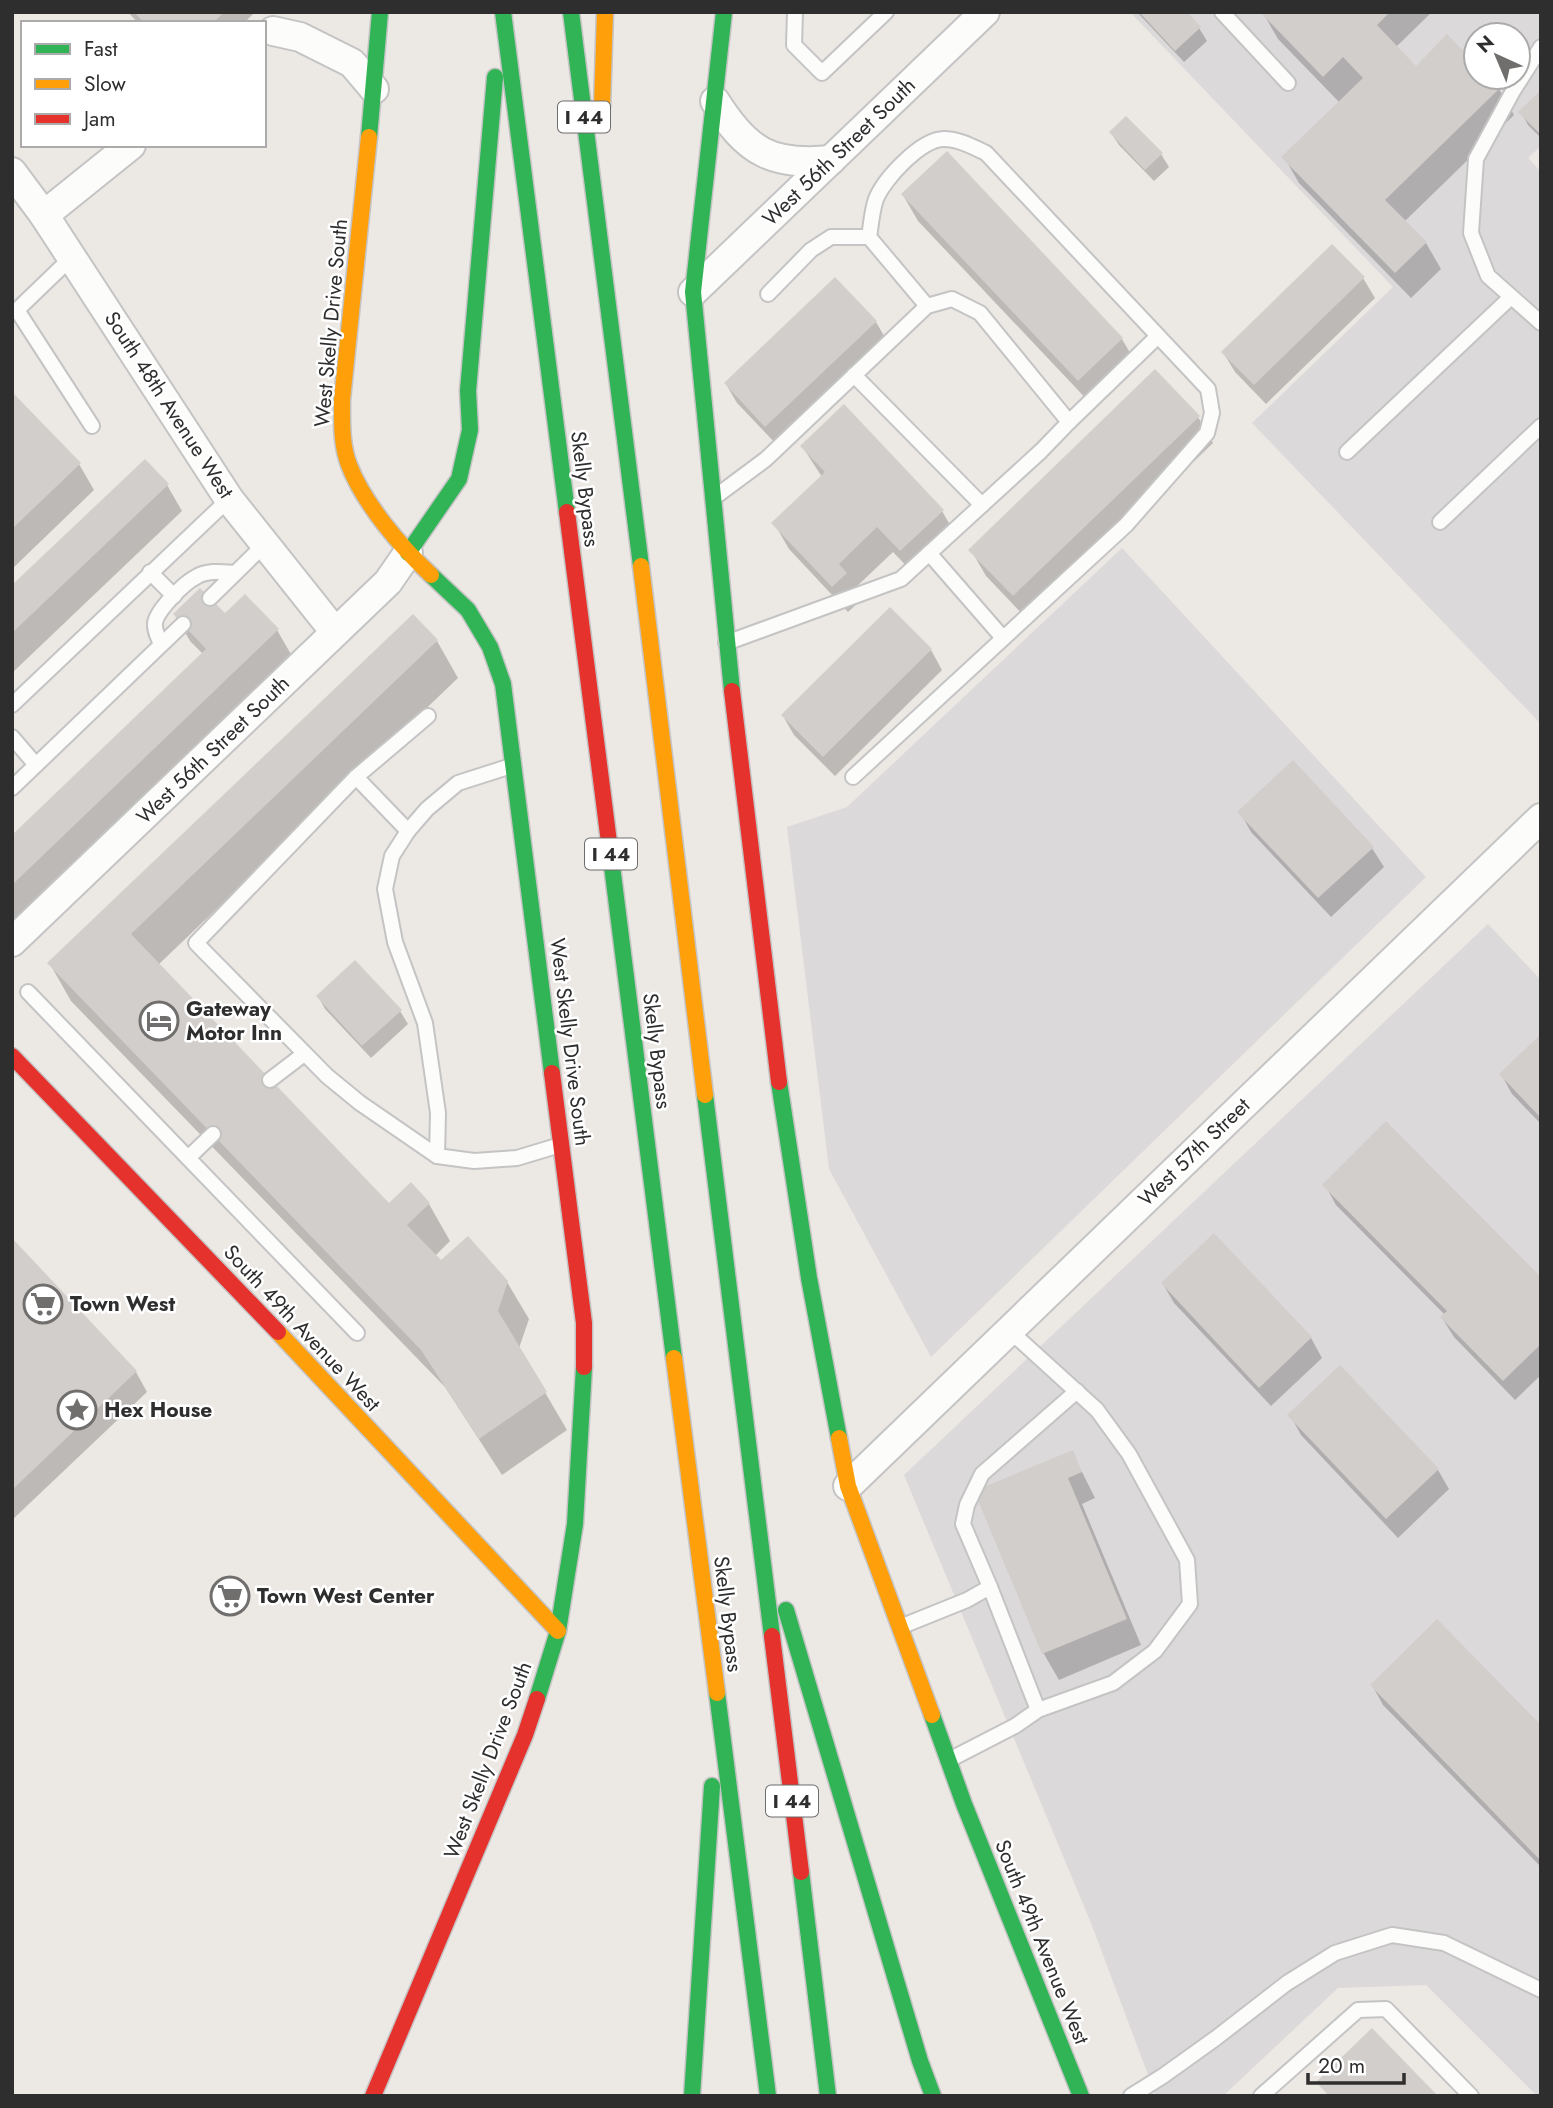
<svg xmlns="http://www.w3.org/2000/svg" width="1553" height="2108" font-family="Jost,sans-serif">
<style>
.industrial{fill:#dcd9db;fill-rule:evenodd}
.shadow{fill:#0003}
.building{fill:#d1cecb}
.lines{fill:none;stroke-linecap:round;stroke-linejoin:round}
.lane-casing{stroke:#c5c4c5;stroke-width:18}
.street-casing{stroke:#c5c4c5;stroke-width:32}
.fast-casing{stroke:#c5c4c5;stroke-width:19}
.slow-casing{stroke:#c5c4c5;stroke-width:19}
.jam-casing{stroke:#c5c4c5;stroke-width:19}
.lane{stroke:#fcfcfb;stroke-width:14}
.street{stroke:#fcfcfb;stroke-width:28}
.fast{stroke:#30b455;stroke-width:16}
.slow{stroke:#ff9f0a;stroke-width:16}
.jam{stroke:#e5322d;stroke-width:16}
.labels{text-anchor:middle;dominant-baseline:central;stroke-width:5;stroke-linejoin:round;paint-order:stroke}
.shield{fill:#fff;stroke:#6d6d6d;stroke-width:2}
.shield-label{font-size:19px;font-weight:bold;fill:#2e2e2e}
.street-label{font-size:21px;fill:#2e2e2e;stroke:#fff}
.poi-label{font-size:21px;font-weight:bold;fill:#2e2e2e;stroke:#fff;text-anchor:start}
</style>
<rect width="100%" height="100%" fill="#ece8e4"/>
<g class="industrial">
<path d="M1130 12H1541V146L1528 158 1541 172V724L1252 423 1393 287ZM1476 35H1518V77H1476Z"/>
<path d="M1122 548 1426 877 931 1357 829 1169 787 827 847 807Z"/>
<path d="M1488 924 1541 980V2096H1537L1426 1985 1338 1988 1223 2096H1156L1091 1923 904 1475Z"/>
</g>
<g class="shadow">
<path d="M128 12H255L244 23H138Z"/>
<path d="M1137 12H1185L1199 28 1207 41 1184 62Z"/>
<path d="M1432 12 1396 47 1416 68 1476 66V77H1487L1499 89 1514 115 1404 222 1426 243 1441 269 1411 298 1299 183 1284 157 1340 103 1278 39 1263 13Z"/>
<path d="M1541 93V138L1528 125 1521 112Z"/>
<path d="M1111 133 1161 154 1169 167 1154 181 1119 145Z"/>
<path d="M903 195 1122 339 1137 365 1093 406 918 221Z"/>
<path d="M1363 278 1375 298 1266 404 1235 372 1223 352Z"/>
<path d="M876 322 887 341 777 445 737 403 726 384Z"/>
<path d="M12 395 79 464 94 490 12 569Z"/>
<path d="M1198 417 1213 443 1029 621 986 576 971 550Z"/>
<path d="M802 446 942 511 957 537 916 576 893 552 854 589 861 600 848 612 789 549 774 523 822 477Z"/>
<path d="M167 485 182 511 12 673V588Z"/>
<path d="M175 615H224L277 630 292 656 12 925V838L203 654 190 641Z"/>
<path d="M437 641 458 678 158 965 389 1206 429 1204 450 1241 435 1256 441 1263 507 1282 529 1319 519 1348 567 1430 502 1475 445 1387 71 1001 50 964Z"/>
<path d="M931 650 942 670 835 776 794 735 783 716Z"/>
<path d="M1240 812 1372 848 1384 867 1331 917 1251 832Z"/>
<path d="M318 996 400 1011 408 1024 371 1058 325 1009Z"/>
<path d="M1541 1037V1124L1512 1094 1501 1074Z"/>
<path d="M1325 1185 1541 1279V1375L1515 1400 1454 1337 1442 1318 1445 1315 1336 1205Z"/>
<path d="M1214 1236 1311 1338 1322 1358 1271 1406 1174 1303 1163 1284Z"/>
<path d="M12 1240 136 1372 147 1392 12 1520Z"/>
<path d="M1290 1415 1438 1470 1449 1489 1398 1538 1301 1435Z"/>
<path d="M1072 1452 1095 1498 1082 1504 1141 1645 1059 1680 1044 1654 976 1492Z"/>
<path d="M1372 1685 1541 1728V1867L1383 1705Z"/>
</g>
<g class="building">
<path d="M134 12H224L213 23H144Z"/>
<path d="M1139 12H1187L1201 27 1175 51Z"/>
<path d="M1260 12H1390L1377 25 1416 66 1447 34 1476 64V77H1489L1500 88 1385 200 1427 242 1395 273 1281 157 1363 78 1343 57 1323 77Z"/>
<path d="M1541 90V135L1518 112Z"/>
<path d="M1126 116 1163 153 1145 170 1109 132Z"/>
<path d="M947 151 1123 338 1078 381 901 194Z"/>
<path d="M1332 244 1365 277 1254 385 1221 352Z"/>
<path d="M835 277 877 321 765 427 724 383Z"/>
<path d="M1155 369 1200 416 1013 596 968 550Z"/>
<path d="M12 392 81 463 12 529Z"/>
<path d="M844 404 944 510 900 551 877 527 839 564 847 573 832 587 771 523 825 472 800 446Z"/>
<path d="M145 459 169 484 12 633V585Z"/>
<path d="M200 588 225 613 245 594 279 629 12 885V835L206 649 173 614Z"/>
<path d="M890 607 932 649 823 757 781 715Z"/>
<path d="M413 614 438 640 131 934 389 1203 411 1182 430 1203 407 1225 441 1260 468 1236 508 1281 498 1311 547 1392 479 1439 421 1350 47 963Z"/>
<path d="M1293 760 1374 847 1318 898 1237 812Z"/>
<path d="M355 960 402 1010 362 1046 316 996Z"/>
<path d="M1541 1034V1118L1499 1074Z"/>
<path d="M1386 1121 1541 1277V1344L1503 1381 1440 1317 1447 1311 1322 1185Z"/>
<path d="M1214 1233 1312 1337 1259 1388 1161 1283Z"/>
<path d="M12 1238 137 1371 12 1490Z"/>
<path d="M1340 1365 1439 1469 1386 1519 1287 1415Z"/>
<path d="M1073 1450 1082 1472 1068 1478 1127 1619 1042 1654 974 1491Z"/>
<path d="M1437 1619 1541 1725V1861L1370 1685Z"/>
<path d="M1372 2028 1438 2096H1329L1316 2082Z"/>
</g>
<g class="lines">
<defs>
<g id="lane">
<path d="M795 12 794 45 822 73 886 12"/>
<path d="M1222 12 1288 83"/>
<path d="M1541 47 1513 91 1476 159 1471 233 1488 276 1541 323"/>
<path d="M72 257 17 310 92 426"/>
<path d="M768 294 811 250 831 237H869L927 306"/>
<path d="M854 375 982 505"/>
<path d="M1069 422 1158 336"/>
<path d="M1347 452 1511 297"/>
<path d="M715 497 766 459 927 306 952 299 980 313 1069 422 1041 451 901 579 726 643"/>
<path d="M1440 522 1541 426"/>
<path d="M929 553 1003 638"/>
<path d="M150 572 174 596"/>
<path d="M210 598 265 544"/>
<path d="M161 644C158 637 154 630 155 623 157 610 184 583 196 577 207 570 222 572 235 573"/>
<path d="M12 705 229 499"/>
<path d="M428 716 356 777 196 943 327 1076 360 1103 437 1156"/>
<path d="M12 737 36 765"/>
<path d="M511 766 458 783 427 809 408 831 392 856 385 889 395 942 425 1023 438 1113 437 1156 474 1161 517 1158 560 1145"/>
<path d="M356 777 408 831"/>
<path d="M853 777 1126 525 1207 433 1212 413 1208 389 986 153C973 147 959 139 944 139 921 139 884 179 876 199 872 210 871 225 869 237"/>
<path d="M12 788 183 624"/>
<path d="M28 992 188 1158 213 1134"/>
<path d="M270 1080 304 1054"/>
<path d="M188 1158 357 1333"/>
<path d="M990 1587 963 1524 967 1505 982 1474 1077 1391"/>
<path d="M900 1627 967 1600 990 1587 1038 1710"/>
<path d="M949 1760 1015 1726 1038 1710 1113 1683 1155 1651 1190 1604 1187 1560 1129 1454 1097 1410 1009 1330"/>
<path d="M1131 2096 1163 2076 1216 2038 1287 1983 1335 1953 1392 1935 1444 1943 1541 1990"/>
<path d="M1261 2096 1358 2010 1386 2009 1471 2096"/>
</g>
<g id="street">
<path d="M273 31 300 37 352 63 374 89"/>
<path d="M715 101C747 152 771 166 831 160"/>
<path d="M12 172 44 215 229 499 335 632"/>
<path d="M44 215 131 145"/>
<path d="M693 292 985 12"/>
<path d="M12 942 388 582 408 553"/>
<path d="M848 1486 1541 818"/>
</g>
<g id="fast">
<path d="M503 12 567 512"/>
<path d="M571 12 641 566"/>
<path d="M724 12 693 292 732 691"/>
<path d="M369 137 380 12"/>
<path d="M408 553 459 479 470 430 468 391 495 77"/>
<path d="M431 575 468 610 490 647 503 684 552 1073"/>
<path d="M611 858 674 1358"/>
<path d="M779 1082 809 1278 839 1438"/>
<path d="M705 1095 772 1636"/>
<path d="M786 1610 920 2061 933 2096"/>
<path d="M717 1693 768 2096"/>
<path d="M537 1699 558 1631 575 1524 584 1367"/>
<path d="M932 1715 964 1804 1081 2096"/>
<path d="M801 1872 828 2096"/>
<path d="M692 2096 712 1786"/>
</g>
<g id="slow">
<path d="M602 107 605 12"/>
<path d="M369 137 342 400C342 422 341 444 349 465 364 504 401 547 431 575"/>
<path d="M641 566 705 1095"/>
<path d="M278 1332 558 1631"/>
<path d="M674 1358 717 1693"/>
<path d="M839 1438 848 1486 932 1715"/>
</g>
<g id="jam">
<path d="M567 512 611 858"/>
<path d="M732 691 779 1082"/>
<path d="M12 1056 278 1332"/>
<path d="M552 1073 584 1323V1367"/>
<path d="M772 1636 801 1872"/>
<path d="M373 2096 525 1735 537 1699"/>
</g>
</defs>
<use href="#lane" class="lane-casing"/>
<use href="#street" class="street-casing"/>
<use href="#fast" class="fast-casing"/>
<use href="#slow" class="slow-casing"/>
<use href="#jam" class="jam-casing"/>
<use href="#lane" class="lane"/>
<use href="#street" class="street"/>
<use href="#fast" class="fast"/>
<use href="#slow" class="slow"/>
<use href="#jam" class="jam"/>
</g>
<defs>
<symbol id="hotel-ring" viewBox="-11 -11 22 22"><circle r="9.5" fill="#fff" stroke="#706f6e" stroke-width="1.5"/><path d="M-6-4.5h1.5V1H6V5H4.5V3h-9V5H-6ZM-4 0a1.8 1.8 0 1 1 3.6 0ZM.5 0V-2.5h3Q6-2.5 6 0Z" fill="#706f6e"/></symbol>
<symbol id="supermarket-ring" viewBox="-11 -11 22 22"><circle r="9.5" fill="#fff" stroke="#706f6e" stroke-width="1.5"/><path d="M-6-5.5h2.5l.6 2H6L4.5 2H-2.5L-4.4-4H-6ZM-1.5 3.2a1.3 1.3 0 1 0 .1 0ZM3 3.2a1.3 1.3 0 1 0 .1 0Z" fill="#706f6e"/></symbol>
<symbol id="sight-ring" viewBox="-11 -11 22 22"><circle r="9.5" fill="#fff" stroke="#706f6e" stroke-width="1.5"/><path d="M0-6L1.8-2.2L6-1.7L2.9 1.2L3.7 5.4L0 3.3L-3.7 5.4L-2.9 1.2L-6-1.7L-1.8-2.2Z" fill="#706f6e"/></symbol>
</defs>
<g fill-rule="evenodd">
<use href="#hotel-ring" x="137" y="999" width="44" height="44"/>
<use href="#supermarket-ring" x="21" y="1282" width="44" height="44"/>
<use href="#sight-ring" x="55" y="1388" width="44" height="44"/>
<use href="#supermarket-ring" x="208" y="1574" width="44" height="44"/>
</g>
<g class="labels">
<g class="shield">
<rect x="558" y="101.5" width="52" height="31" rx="5"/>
<rect x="585" y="838.5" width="52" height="31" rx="5"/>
<rect x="766" y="1785.5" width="52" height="31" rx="5"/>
</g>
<g class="shield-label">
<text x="584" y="117">I 44</text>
<text x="611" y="854">I 44</text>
<text x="792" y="1801">I 44</text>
</g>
<g class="street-label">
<text transform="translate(839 152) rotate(-44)">West 56th Street South</text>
<text transform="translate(331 323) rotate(-85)">West Skelly Drive South</text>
<text transform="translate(169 405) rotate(57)">South 48th Avenue West</text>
<text transform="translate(585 489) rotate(83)">Skelly Bypass</text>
<text transform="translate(213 750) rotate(-44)">West 56th Street South</text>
<text transform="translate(570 1042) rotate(83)">West Skelly Drive South</text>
<text transform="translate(657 1051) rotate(83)">Skelly Bypass</text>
<text transform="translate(1194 1152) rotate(-44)">West 57th Street</text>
<text transform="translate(302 1328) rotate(47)">South 49th Avenue West</text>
<text transform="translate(728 1614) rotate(83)">Skelly Bypass</text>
<text transform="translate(488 1760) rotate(-69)">West Skelly Drive South</text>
<text transform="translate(1042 1942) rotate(68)">South 49th Avenue West</text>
</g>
<g class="poi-label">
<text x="186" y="1009">Gateway<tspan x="186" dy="24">Motor Inn</tspan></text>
<text x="70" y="1304">Town West</text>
<text x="104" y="1410">Hex House</text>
<text x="257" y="1596">Town West Center</text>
</g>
</g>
<rect width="1553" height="2108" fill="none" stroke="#2e2e2e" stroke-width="28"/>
<rect x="21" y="21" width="245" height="126" fill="#ffffff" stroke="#ababab" stroke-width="2"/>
<rect x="35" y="44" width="35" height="10" fill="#30b455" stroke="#ababab" stroke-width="2"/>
<text x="84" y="56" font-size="21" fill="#2e2e2e">Fast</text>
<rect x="35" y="79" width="35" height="10" fill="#ff9f0a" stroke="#ababab" stroke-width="2"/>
<text x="84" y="91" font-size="21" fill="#2e2e2e">Slow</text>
<rect x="35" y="114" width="35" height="10" fill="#e5322d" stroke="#ababab" stroke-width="2"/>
<text x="84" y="126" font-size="21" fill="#2e2e2e">Jam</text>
<g transform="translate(1497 56) rotate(316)"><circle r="33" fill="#ffffff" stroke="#ababab" stroke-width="2"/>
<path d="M0-5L12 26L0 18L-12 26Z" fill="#706f6e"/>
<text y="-10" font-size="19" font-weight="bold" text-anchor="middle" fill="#2e2e2e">N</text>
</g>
<path d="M1308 2073v10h96v-10" fill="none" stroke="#2e2e2e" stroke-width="3.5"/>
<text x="1318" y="2073" font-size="21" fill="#2e2e2e" stroke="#ffffff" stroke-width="5" paint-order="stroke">20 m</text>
</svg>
